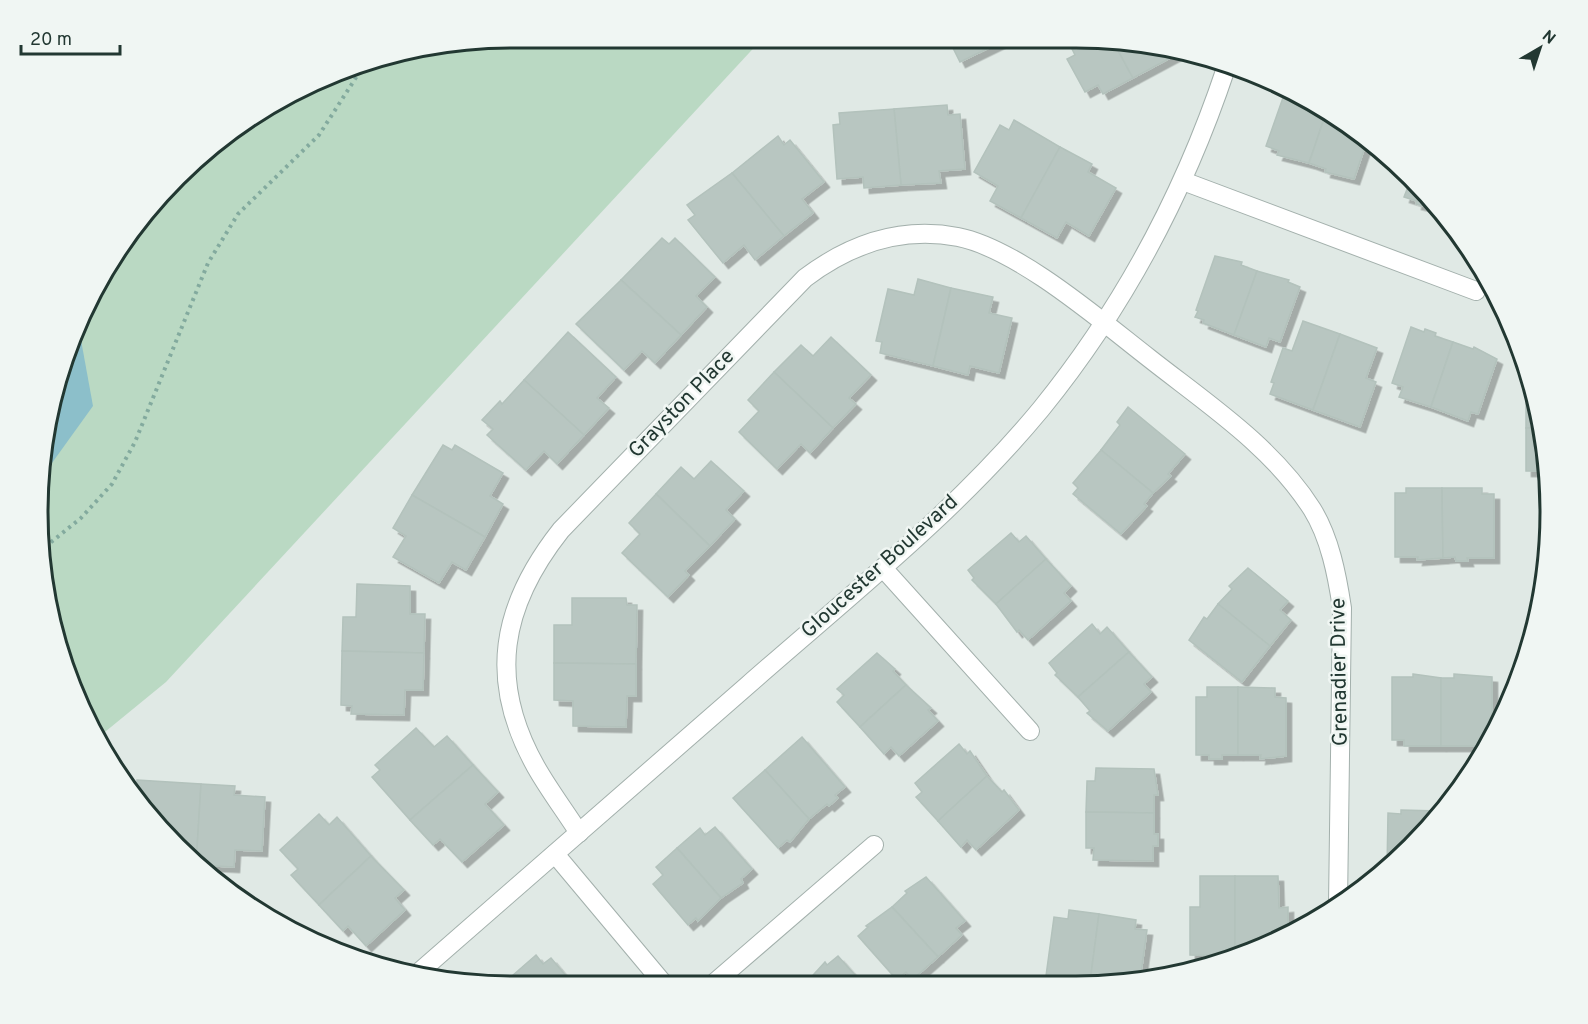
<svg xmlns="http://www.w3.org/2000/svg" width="1588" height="1024" font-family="Overpass,sans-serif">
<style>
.green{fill:#bad9c3}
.water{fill:#8cbfca}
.building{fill:#b8c6c1;stroke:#b3c2bc;stroke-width:1.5;filter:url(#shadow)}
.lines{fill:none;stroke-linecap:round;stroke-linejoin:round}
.lane-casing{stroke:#a3b0ac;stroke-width:20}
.street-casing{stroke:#a3b0ac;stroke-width:20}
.path{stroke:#83aa9e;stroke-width:4;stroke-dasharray:3 4.5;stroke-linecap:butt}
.lane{stroke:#fff;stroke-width:18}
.street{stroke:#fff;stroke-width:18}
.labels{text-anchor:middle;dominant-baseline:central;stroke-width:5;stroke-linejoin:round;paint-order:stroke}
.street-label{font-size:21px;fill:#223832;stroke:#f0f6f3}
.rim{fill:none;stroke:#223832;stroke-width:3}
</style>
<defs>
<filter id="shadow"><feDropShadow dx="5.5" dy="5.5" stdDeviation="0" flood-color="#0004"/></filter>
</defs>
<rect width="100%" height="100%" fill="#e0e9e5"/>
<path class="green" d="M512 38 762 39 166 682 100 736 54 634 39 481 63 359 136 223 248 118 360 63Z"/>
<path class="water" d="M79 329 93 406 39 481 63 359Z"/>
<g class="building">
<path d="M949 40 1003 41 960 62Z"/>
<path d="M1068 41H1113L1133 78 1103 94 1098 85 1085 92 1067 59 1075 55Z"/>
<path d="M1113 41 1138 42 1176 55 1133 78Z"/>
<path d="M1285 92 1296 96 1297 94 1326 113 1309 163 1277 155 1279 151 1266 146Z"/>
<path d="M947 105 948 115 960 114 965 169 939 171 941 183 901 185 894 109Z"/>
<path d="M894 109 901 185 864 188 863 177 837 179 833 125 840 124 839 113Z"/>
<path d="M1326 113 1367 141 1354 179 1325 172 1326 169 1309 163Z"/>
<path d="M1014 120 1060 147 1021 218 990 201 998 186 974 172 1000 125 1009 130Z"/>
<path d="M778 136 784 145 790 140 824 182 802 199 813 213 784 236 732 173Z"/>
<path d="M1060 147 1092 164 1088 172 1116 188 1089 236 1066 222 1057 238 1021 218Z"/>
<path d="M732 173 784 236 755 260 744 245 723 263 688 220 695 215 687 205Z"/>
<path d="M1411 179 1441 210 1416 204 1417 201 1404 197Z"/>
<path d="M662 238 669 244 675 238 715 277 696 296 707 307 681 335 621 280Z"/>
<path d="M1215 256 1242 262 1241 265 1257 271 1234 335 1203 323 1204 320 1195 317 1198 311 1196 310Z"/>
<path d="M1257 271 1289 280 1288 282 1300 287 1280 342 1269 338 1266 347 1234 335Z"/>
<path d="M918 279 951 288 933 366 880 353 882 342 876 341 888 289 914 295Z"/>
<path d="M621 280 681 335 655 363 642 351 624 370 576 324Z"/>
<path d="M951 288 993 297 989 313 1012 318 999 373 970 366 968 375 933 366Z"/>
<path d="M1303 321 1340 334 1313 410 1270 394 1274 383 1271 382 1283 348 1292 351Z"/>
<path d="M1411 327 1424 332 1425 329 1436 333 1435 336 1453 342 1431 407 1399 397 1403 387 1392 383Z"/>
<path d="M568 332 616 377 597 398 609 408 584 435 524 380Z"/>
<path d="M1340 334 1377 348 1366 378 1376 382 1360 427 1313 410Z"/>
<path d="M831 337 871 375 849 398 856 404 833 428 774 372 801 345 813 356Z"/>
<path d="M1453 342 1473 349 1474 347 1497 359 1478 414 1471 412 1468 421 1431 407Z"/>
<path d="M774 372 833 428 810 453 801 444 777 469 739 432 759 411 748 400Z"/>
<path d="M524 380 584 435 557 464 544 451 526 470 487 435 493 429 482 420 500 401 502 404Z"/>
<path d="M1526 392H1535L1541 428H1526Z"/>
<path d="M1128 407 1185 454 1168 474 1171 476 1153 493 1101 450 1120 425 1117 422Z"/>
<path d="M1526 428H1541L1548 471H1526Z"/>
<path d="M443 445 452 450 455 445 503 473 490 496 503 504 485 537 412 495Z"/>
<path d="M1101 450 1153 493 1144 504 1147 506 1121 534 1073 494 1078 488 1073 483Z"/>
<path d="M711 461 744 491 726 510 735 519 710 546 656 494 681 467 694 479Z"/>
<path d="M1406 488H1442L1443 558 1417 560 1418 557H1395V493H1406Z"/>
<path d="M1442 488H1482V494H1494V558H1467L1468 561H1456L1455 557 1443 558Z"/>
<path d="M656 494 710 546 685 571 689 575 668 597 622 553 640 534 629 523Z"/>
<path d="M412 495 485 537 466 570 452 562 439 583 393 557 406 536 393 528Z"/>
<path d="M1011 533 1019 542 1026 536 1046 559 996 604 972 580 974 578 968 570Z"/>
<path d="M1046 559 1071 586 1064 593 1071 601 1028 640 1019 630 1017 632 996 604Z"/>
<path d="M1248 568 1288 601 1280 610 1291 620 1270 646 1218 604 1232 589 1229 586Z"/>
<path d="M357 584 410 586V614H425L424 653 342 651 343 617H356Z"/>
<path d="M572 598H626L627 605H637L636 664 554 663V625H572Z"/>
<path d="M1218 604 1270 646 1242 682 1189 640 1204 617 1207 619Z"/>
<path d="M1092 624 1100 634 1107 627 1129 652 1078 697 1055 675 1057 673 1049 663Z"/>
<path d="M342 651 424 653 423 690H405L404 715 351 714 352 706 341 705Z"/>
<path d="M1129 652 1152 677 1144 684 1151 692 1108 731 1087 713 1090 711 1078 697Z"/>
<path d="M877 653 895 669 893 671 906 685 860 727 837 702 844 695 837 689Z"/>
<path d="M554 663 636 664V696H627L626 727 573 726V701L554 700Z"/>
<path d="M1413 674 1441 678V746H1404V740H1392V677H1413Z"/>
<path d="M1454 674 1492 677V738L1491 741H1479V746H1441V678H1454Z"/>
<path d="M906 685 931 708 928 710 938 721 899 756 891 747 884 754 860 727Z"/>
<path d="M1207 687H1238V755H1222V759H1209V755H1196V697H1207Z"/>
<path d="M1238 687 1275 688V697L1286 698V756L1260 759 1261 755H1238Z"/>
<path d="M416 728 434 747 447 736 473 765 410 820 372 777 380 770 375 765Z"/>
<path d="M802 737 845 787 835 795 838 798 829 806 827 804 809 819 765 770Z"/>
<path d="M959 744 967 754 970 751 987 776 938 821 916 797 922 792 915 783Z"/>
<path d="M473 765 498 792 485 804 504 825 462 862 440 839 433 845 410 820Z"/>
<path d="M1096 768 1154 769 1158 795H1154V813L1086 812 1087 781H1095Z"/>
<path d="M765 770 809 819 790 842 787 840 778 848 733 798Z"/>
<path d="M987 776 1002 792 1004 790 1019 810 976 850 967 840 961 847 938 821Z"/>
<path d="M137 780 201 784 196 865 136 797Z"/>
<path d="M201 784 235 786 234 795 265 797 262 851 235 850 234 867 196 865Z"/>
<path d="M1401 810 1439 811 1438 817 1387 868 1388 813 1401 814Z"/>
<path d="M1086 812 1154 813V834H1158V846H1153V861L1093 860 1094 848H1086Z"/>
<path d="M319 814 329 825 337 817 371 856 319 905 291 875 298 869 280 850Z"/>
<path d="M715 827 752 869 741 879 743 883 721 898 677 848 700 828 705 835Z"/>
<path d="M677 848 721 898 698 921 696 918 688 925 653 884 663 875 656 867Z"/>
<path d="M371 856 404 890 395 898 405 910 366 946 348 926 343 931 319 905Z"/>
<path d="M1200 876H1235V956L1190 955V907H1200Z"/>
<path d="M1235 876H1278L1279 908 1288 907V936L1235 956Z"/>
<path d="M926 877 965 921 956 928 962 935 938 957 892 907 907 893 905 891Z"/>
<path d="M892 907 938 957 912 980 906 972 897 980 858 936 868 927 866 926Z"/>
<path d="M1069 910 1099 914 1090 982 1061 981V979L1046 976 1054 917 1068 919Z"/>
<path d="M1099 914 1136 920 1135 929 1147 930 1140 980 1110 985 1090 982Z"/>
<path d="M536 955 543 964 551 958 572 983H504Z"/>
<path d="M838 956 863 984H805L825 962 827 965Z"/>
</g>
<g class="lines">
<defs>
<g id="lane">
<path d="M1183 181 1476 291"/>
<path d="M883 568 1030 731"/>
<path d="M713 984 874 845"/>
</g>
<g id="street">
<path d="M579 833C565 811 549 790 536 767 487 680 501 606 561 530L805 278C850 244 900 226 958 237 1018 249 1100 320 1149 358 1206 403 1272 446 1312 509 1330 538 1337 575 1342 608L1338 905"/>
<path d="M555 854 663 983"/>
<path d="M417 974C528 878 638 781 748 685 848 597 956 512 1041 409 1123 308 1185 191 1226 68"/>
</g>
</defs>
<use href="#lane" class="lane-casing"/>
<use href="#street" class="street-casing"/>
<path class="path" d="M45 547 81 518 112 484 135 442 208 263 238 214 319 135 366 62"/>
<use href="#lane" class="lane"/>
<use href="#street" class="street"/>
</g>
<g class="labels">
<g class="street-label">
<text transform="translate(682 404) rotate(-46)">Grayston Place</text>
<text transform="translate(880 567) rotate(-42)">Gloucester Boulevard</text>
<text transform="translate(1340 672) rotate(-91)">Grenadier Drive</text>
</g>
</g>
<path d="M0 0H1588V1024H0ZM512 48H1076A464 464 0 0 1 1540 512V512A464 464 0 0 1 1076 976H512A464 464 0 0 1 48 512V512A464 464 0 0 1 512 48Z" fill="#f0f6f3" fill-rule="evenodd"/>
<path class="rim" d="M512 48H1076A464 464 0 0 1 1540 512V512A464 464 0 0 1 1076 976H512A464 464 0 0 1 48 512V512A464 464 0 0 1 512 48Z"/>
<g transform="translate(1540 48) rotate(39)" stroke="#f0f6f3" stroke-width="4.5" paint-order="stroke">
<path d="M0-4.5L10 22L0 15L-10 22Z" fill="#223832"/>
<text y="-9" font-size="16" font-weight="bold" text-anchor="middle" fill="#223832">N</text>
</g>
<path d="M21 45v9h99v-9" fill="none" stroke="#223832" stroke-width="3"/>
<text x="30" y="45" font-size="18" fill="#223832" stroke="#f0f6f3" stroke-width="4.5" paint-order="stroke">20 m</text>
</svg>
